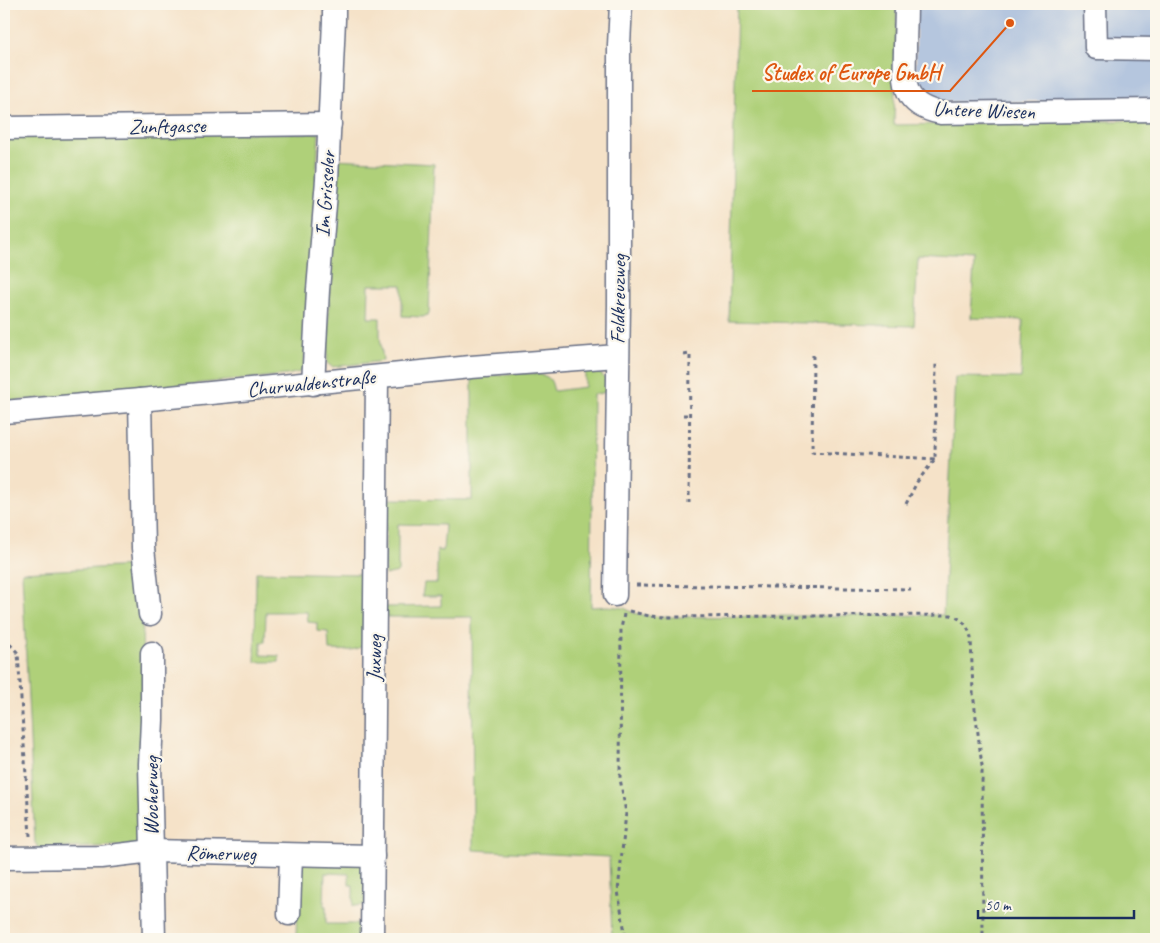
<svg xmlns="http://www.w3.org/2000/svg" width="1160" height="943" font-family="Caveat,sans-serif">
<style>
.industrial{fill:#b5c6de}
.green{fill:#afd079;stroke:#65806c}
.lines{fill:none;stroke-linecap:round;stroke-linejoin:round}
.minor-casing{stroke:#676e83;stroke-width:25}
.path{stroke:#676e83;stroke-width:3;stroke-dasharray:4 4;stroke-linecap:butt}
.minor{stroke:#fff;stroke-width:22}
.labels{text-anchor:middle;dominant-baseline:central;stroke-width:4.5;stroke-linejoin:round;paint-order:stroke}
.street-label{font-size:21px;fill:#1b2f5e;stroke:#fbf7ec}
.leader{fill:none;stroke:#de5710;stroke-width:2}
.callout-dot{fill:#de5710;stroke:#fbf7ec;stroke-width:2}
.callout-label{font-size:22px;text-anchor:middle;font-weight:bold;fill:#de5710;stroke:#fbf7ec;stroke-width:4.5;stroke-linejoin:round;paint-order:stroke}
</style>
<rect width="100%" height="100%" fill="#fbf7ec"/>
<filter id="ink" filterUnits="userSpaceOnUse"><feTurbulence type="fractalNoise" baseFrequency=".02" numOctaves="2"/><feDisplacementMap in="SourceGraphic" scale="10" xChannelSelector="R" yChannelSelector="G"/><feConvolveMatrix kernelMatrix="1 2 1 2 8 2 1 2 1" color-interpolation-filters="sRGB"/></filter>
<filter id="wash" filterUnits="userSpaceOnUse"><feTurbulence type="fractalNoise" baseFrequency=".0096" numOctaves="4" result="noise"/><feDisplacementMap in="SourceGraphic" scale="20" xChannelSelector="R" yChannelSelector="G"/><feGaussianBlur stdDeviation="1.12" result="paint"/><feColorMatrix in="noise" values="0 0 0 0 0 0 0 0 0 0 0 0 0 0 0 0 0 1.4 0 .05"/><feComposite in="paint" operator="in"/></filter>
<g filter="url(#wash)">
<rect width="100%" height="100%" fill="#f5e2c8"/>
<path class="industrial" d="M916 4H1156V100L940 102 925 94 916 80Z"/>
<g class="green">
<path d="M737 4H897L894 125 1156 120V939H612L609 857 473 850 472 617H386L385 607 441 606V596H422L424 583H437V550L443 551 445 525 398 524V572L385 575 386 499 472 500V378C488 376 533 369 547 377 552 380 552 385 554 391L585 387V369C600 370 607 377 610 391L593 395 591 607 608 606 624 608 634 613 649 616 665 617 943 615 955 377 1021 378 1023 320 971 318 974 262 918 259 914 326 729 321Z"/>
<path d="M4 133H319L304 369 300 372 287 375 4 402Z"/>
<path d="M334 159 434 164 429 314 423 317 402 316V285H369L368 318H380V336L383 361 332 367 327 363Z"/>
<path d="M136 566 141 570 144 723 142 839 139 845 40 849 35 843 22 572Z"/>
<path d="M256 572 359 574 365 576 367 642C358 653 342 650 329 650L328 632 317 631V623L308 622 307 612H266L265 642H261V655L279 656V662H255Z"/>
<path d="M298 862 366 863 367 905 353 906V885H349V874L325 873 324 906H326V924H368L367 939H296Z"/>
</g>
</g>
<g filter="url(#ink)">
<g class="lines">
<defs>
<g id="minor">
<path d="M906 4C906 19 905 35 905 51 904 84 902 105 941 113L1156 110"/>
<path d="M1095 4 1096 48 1156 49"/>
<path d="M4 128 330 124"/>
<path d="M313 384 318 290 327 180 334 20V4"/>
<path d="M140 400 143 548 150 614"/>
<path d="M4 412 140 400 471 367 617 356"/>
<path d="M615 595 619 304V45L621 4"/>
<path d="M152 653V720L150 764 154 939"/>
<path d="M4 858 101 857 152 851 373 856"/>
<path d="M289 914 291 855"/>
<path d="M372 939 377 377"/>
</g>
</defs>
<use href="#minor" class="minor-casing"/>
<g class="path">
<path d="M684 355 690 354 689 503"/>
<path d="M813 355 812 452 935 459"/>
<path d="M683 415H690"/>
<path d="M906 504 917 482 935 459 936 361"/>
<path d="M636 585 911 589"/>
<path d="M629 611 649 616 665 617 951 615C963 619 968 626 971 638L973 693 982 766 983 939"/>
<path d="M624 614 621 629 620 778 626 813 618 891 626 939"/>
<path d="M4 638 18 653 30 836"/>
</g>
<use href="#minor" class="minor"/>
</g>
</g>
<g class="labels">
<g class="street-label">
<text transform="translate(984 110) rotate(2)">Untere Wiesen</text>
<text transform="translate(167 126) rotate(-1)">Zunftgasse</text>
<text transform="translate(325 194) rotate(-86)">Im Grisseler</text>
<text transform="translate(618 299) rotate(-89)">Feldkreuzweg</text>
<text transform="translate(311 383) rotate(-6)">Churwaldenstraße</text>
<text transform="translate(374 658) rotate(-89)">Juxweg</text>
<text transform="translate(151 796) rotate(-90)">Wocherweg</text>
<text transform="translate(221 853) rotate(1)">Römerweg</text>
</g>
</g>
<path class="leader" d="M1010 23L950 91H752"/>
<circle class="callout-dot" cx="1010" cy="23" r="5"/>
<g class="callout-label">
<text x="851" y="80">Studex of Europe GmbH</text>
</g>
<rect width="1160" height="943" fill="none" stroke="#fbf7ec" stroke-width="20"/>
<path d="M978 910v8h156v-8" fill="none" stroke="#1b2f5e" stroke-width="2.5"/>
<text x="985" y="910" font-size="15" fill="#1b2f5e" stroke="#fbf7ec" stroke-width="4" paint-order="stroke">50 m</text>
</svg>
